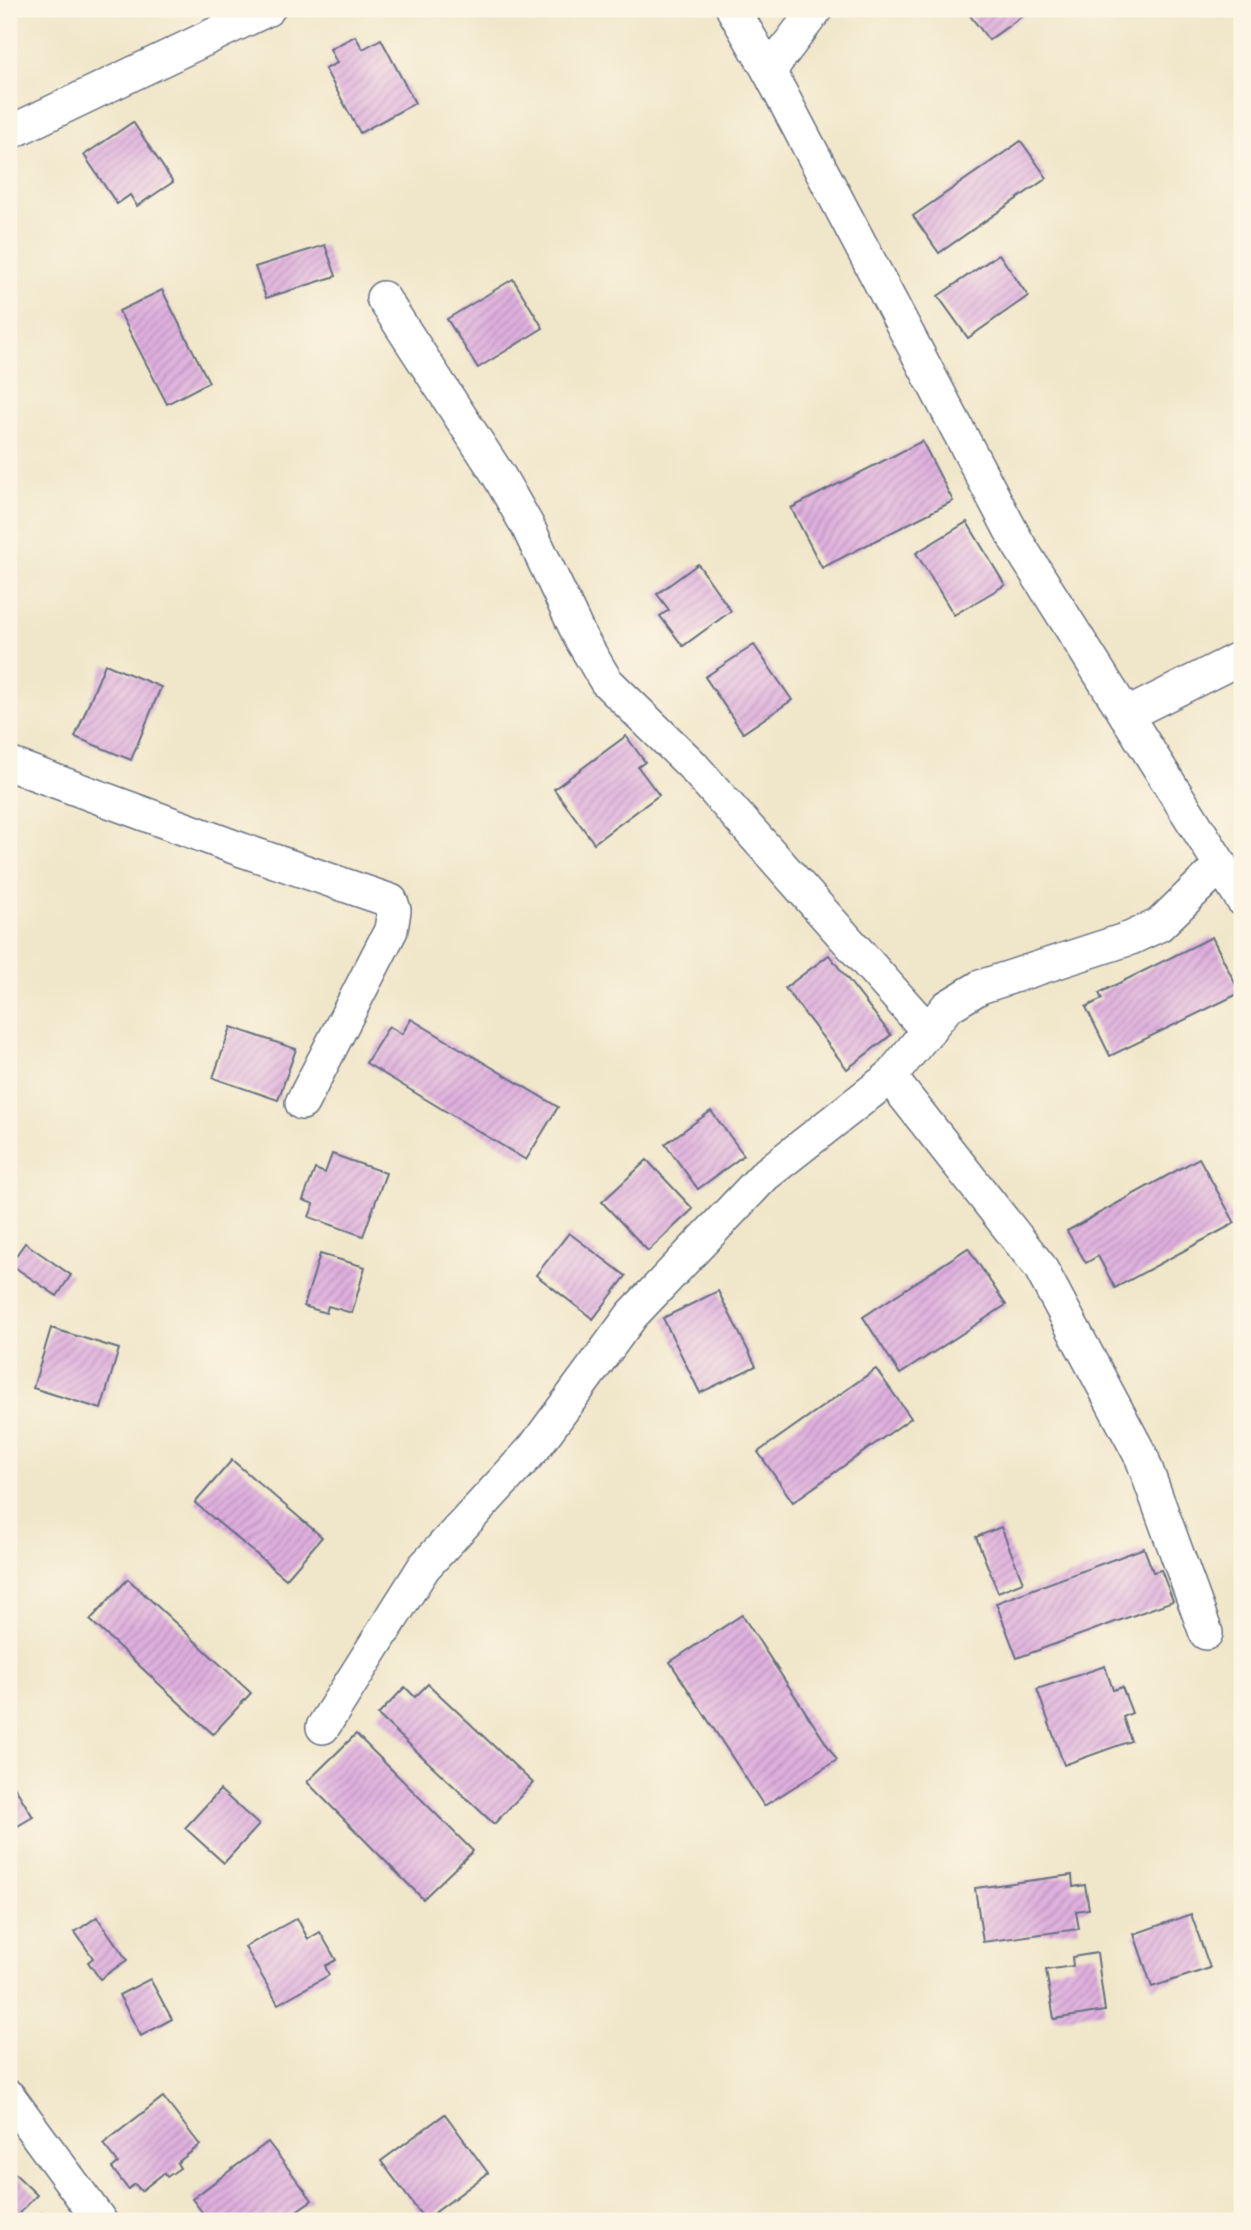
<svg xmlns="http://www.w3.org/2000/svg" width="1251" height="2230" font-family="'Shantell Sans',sans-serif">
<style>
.building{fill:url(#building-hatch)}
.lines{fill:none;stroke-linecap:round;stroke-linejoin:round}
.street-casing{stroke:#666f83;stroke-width:36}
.street{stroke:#fff;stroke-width:33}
</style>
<defs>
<pattern id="building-hatch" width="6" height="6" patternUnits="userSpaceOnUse" patternTransform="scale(1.75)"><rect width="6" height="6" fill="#dfafde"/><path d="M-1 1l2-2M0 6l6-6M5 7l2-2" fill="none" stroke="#b48fb7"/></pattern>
</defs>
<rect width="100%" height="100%" fill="#fcf5e5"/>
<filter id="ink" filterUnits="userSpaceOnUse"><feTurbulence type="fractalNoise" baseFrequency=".0143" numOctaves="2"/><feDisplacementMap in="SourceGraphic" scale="14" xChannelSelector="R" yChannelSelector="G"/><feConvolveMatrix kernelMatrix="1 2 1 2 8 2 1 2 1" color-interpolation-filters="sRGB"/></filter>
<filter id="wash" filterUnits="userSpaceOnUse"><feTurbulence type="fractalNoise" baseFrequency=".00686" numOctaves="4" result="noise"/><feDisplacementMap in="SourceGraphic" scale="28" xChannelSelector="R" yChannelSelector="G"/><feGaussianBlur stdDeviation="1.57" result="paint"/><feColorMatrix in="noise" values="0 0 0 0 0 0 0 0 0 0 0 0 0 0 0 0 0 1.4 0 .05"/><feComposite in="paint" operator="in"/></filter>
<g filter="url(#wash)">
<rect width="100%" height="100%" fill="#f0e6c9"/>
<g id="blocks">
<g class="building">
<path d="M965 9H1032L989 40Z"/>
<path d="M355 36 363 49 381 39 415 103 360 133 325 69 337 63 330 49Z"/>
<path d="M133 122 173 182 137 206 130 195 117 204 84 155Z"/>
<path d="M1021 141 1047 178 939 253 913 216Z"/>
<path d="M325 245 336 276 266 298 255 267Z"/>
<path d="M999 254 1028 296 968 338 938 296Z"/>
<path d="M513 279 543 328 478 368 447 319Z"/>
<path d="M162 290 209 382 167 404 119 311Z"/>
<path d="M922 441 953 501 822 568 791 508Z"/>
<path d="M967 522 1005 585 954 615 916 553Z"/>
<path d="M698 564 731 611 683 646 660 616 669 610 657 594Z"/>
<path d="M754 645 792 700 743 733 705 677Z"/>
<path d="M105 664 161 687 131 760 75 737Z"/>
<path d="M626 736 645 762 638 767 659 795 594 843 554 789Z"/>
<path d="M1212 937 1240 993 1110 1056 1086 1007 1102 999 1099 993Z"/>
<path d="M829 955 891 1035 847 1069 785 988Z"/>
<path d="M411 1019 558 1107 526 1160 366 1063 389 1026 402 1034Z"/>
<path d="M231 1027 296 1049 278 1100 213 1078Z"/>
<path d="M711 1111 744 1155 698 1189 665 1144Z"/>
<path d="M332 1154 386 1173 363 1236 309 1217 314 1204 303 1200 315 1169 325 1173Z"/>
<path d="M1199 1158 1235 1223 1115 1288 1098 1256 1086 1263 1067 1231Z"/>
<path d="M647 1160 693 1209 648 1251 602 1202Z"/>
<path d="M569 1233 626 1276 593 1319 536 1275Z"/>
<path d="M25 1243 71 1275 57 1296 10 1264Z"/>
<path d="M968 1248 1006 1305 900 1374 863 1317Z"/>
<path d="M320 1254 365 1267 352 1313 328 1306 326 1313 304 1306Z"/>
<path d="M718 1291 756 1366 700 1393 663 1318Z"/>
<path d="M51 1328 119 1349 101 1409 33 1388Z"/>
<path d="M876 1369 911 1418 793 1502 758 1452Z"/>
<path d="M232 1460 322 1537 286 1579 195 1503Z"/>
<path d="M1001 1527 1023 1582 998 1592 976 1537Z"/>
<path d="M1144 1548 1153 1572 1161 1570 1173 1601 1017 1658 996 1603Z"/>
<path d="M128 1579 251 1693 213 1734 90 1620Z"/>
<path d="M742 1615 837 1760 764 1806 670 1662Z"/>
<path d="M1105 1666 1113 1690 1122 1687 1132 1713 1123 1717 1131 1741 1064 1765 1037 1689Z"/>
<path d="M428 1684 533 1783 494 1824 378 1715 405 1687 415 1697Z"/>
<path d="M356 1734 473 1851 423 1899 307 1782Z"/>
<path d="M9 1778 33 1817 9 1831Z"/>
<path d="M220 1790 259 1825 224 1863 185 1828Z"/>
<path d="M1072 1875 1073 1887 1085 1885 1089 1909 1076 1911 1079 1929 983 1942 975 1888Z"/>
<path d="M1191 1914 1210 1968 1152 1987 1134 1934Z"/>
<path d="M97 1917 127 1960 100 1979 88 1962 93 1958 75 1932Z"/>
<path d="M297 1918 308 1939 320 1932 336 1960 325 1966 329 1975 278 2004 245 1947Z"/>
<path d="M1097 1953 1105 2011 1054 2019 1046 1970 1073 1966 1072 1957Z"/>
<path d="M150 1979 172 2019 141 2036 119 1995Z"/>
<path d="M163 2097 200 2145 177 2163 180 2168 167 2177 164 2173 141 2191 135 2184 128 2189 112 2168 118 2163 103 2144Z"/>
<path d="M445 2114 488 2173 425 2220 381 2161Z"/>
<path d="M268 2142 312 2200 282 2221H209L192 2199Z"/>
<path d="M9 2168 37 2195 12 2221H9Z"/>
<path d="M42 2213 49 2221H33Z"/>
</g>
</g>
</g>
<g filter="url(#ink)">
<use href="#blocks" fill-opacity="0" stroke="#666f83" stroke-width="2"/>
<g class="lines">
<defs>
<g id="street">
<path d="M733 9 769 71 1017 542 1242 899"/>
<path d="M769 71 816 9"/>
<path d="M9 133 268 9"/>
<path d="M383 298 499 476 528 527 580 637 606 681 691 764 928 1031"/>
<path d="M1126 715 1242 657"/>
<path d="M9 764 245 851 391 901 394 910 391 930 302 1103"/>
<path d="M1206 1633 1142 1458 1040 1267 890 1077 947 1007 980 987 1131 938 1159 925 1221 865"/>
<path d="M323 1727 424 1567 534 1448 632 1315 765 1175 890 1077"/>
<path d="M9 2097 100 2221"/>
</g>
</defs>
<use href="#street" class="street-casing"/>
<use href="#street" class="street"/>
</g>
</g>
<rect width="1251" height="2230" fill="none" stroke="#fcf5e5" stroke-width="35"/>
</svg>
